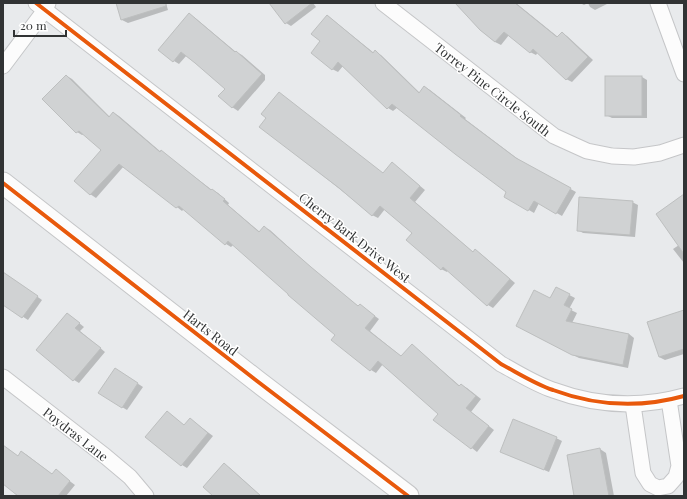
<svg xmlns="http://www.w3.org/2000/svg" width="687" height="499" font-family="'Playfair Display',serif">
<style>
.shadow{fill:#0003}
.building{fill:#d0d2d3;stroke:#bdbfbf}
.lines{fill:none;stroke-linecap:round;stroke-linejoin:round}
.street-casing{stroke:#c5c6c8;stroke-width:17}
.secondary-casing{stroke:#c5c6c8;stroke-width:23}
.street{stroke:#fcfcfc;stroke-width:15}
.secondary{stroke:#fcfcfc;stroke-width:21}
.cycleway-casing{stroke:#fff;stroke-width:6}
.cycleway{stroke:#e8590c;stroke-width:4}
.labels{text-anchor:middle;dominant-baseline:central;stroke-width:3;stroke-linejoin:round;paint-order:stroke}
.street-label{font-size:13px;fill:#313334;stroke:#fff}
</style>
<rect width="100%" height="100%" fill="#e8eaec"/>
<g class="shadow">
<path d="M117 3H166L168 10 128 23 122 20Z"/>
<path d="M270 3H313L316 7 291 26 286 23Z"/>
<path d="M456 3H516L558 37 562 33 567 36 593 60 572 82 566 79 538 52 536 55 530 52 509 35 501 45 495 42 481 30Z"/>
<path d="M580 3H609L595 10 590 7 588 3 584 5Z"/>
<path d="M328 16 374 53 375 52 381 55 420 93 425 87 430 90 466 118 465 119 522 162 576 192 562 216 539 203 534 213 505 196 508 191 398 107 393 111 388 108 343 66 338 72 332 69 321 41Z"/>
<path d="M194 17 236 52 242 55 265 75V80L238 111 232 107 226 89 187 55 179 64 174 61Z"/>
<path d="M67 76 72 79 110 117 114 113 119 116 161 152 166 155 212 190 218 193 229 203 228 205 260 232 264 227 270 230 316 272 359 307 365 309 379 319 370 331 402 357 412 346 417 349 460 386 461 385 467 388 481 399 471 412 494 430 477 452 435 419 439 413 383 364 376 373 371 370 333 340 337 335 234 244 231 247 226 244 184 209 182 211 177 207 124 166 96 198 90 194 102 150 84 134 82 135 77 132Z"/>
<path d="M642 77 647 80V118H612L606 115Z"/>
<path d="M261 126 384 174 397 167 425 190 415 202 474 253 476 251 481 254 515 283 493 308 488 305 448 270 447 272 441 269 414 232 385 209 378 218 372 215Z"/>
<path d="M684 195V263L673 249 679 245Z"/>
<path d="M632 202 638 205 635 237 583 233 578 230Z"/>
<path d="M3 272 42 300 28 320 3 304Z"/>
<path d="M556 288 575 298 569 309 577 313 572 323 629 334 634 338 628 368 579 358 522 329 550 299Z"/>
<path d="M684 311V354L665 360 659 357Z"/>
<path d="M68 314 84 327 80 331 105 352 79 383 74 380Z"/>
<path d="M120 372 143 387 127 410 122 407Z"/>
<path d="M167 412 185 426 190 419 213 436 187 468 182 465Z"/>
<path d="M556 438 562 441 549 472 501 452Z"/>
<path d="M3 445 18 457 22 452 27 455 53 475 56 471 75 485 66 496H20L3 483Z"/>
<path d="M600 449 606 453 614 496H575Z"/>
<path d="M225 465 230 468 261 496H215Z"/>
</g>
<g class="building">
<path d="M116 3H166V6L121 20Z"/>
<path d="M269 3H312L285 24Z"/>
<path d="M455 3H515L557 37 562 32 588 57 566 80 533 49 530 53 504 32 495 42 480 30Z"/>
<path d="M189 13 235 52 236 51 262 74 232 108 218 96 225 89 195 63 181 52 173 62 158 50Z"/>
<path d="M327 15 373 53 375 50 419 93 424 86 461 115 460 116 516 158 571 188 556 214 534 201 528 211 504 197 506 192 455 154 392 104 387 109 338 62 332 70 311 53 320 41 311 34Z"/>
<path d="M66 75 109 117 113 112 160 152 161 150 211 190 212 189 225 199 223 201 259 232 264 226 311 267 358 306 360 304 375 316 365 328 401 356 412 344 459 386 461 384 476 396 466 408 489 426 471 449 433 420 438 414 378 361 370 371 331 340 335 335 288 295V294L228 241 225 245 179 206 176 208 119 164 90 195 74 181 101 150 79 131 76 133 42 99Z"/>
<rect x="605" y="76" width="37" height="40"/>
<path d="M279 92 383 173 392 162 420 186 410 198 473 252 475 249 510 279 487 306 443 267 441 270 406 240 412 233 380 206 372 216 339 188 259 127 266 118 261 114Z"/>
<path d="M684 194V254L656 214Z"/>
<path d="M579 197 633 201 630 235 577 231Z"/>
<path d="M3 272 38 296 22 318 3 305Z"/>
<path d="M556 287 570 294 564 305 572 309 566 321 629 334 623 365 572 355 516 326 534 290 550 298Z"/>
<path d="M684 310V349L659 357 647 322Z"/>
<path d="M67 313 80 323 75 328 101 348 73 381 36 350Z"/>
<path d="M115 368 138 383 122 408 98 393Z"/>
<path d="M167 411 184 425 190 418 208 433 181 466 145 437Z"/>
<path d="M513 419 557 437 544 470 500 452Z"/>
<path d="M3 445 18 456 21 451 52 474 56 469 70 481 58 496H18L3 484Z"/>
<path d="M600 448 609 496H574L567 455Z"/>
<path d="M224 463 261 496H213L203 487Z"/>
</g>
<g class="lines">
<defs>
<g id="street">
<path d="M36 3 501 364C518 373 535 384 553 390 596 406 641 408 684 396"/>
<path d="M383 3 554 136 587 151 612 156 634 157 660 153 684 145"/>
<path d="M658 3 684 74"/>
<path d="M3 66 45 10 48 3"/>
<path d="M3 377 105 456 130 477 146 496"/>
<path d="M633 405 643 473 650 484 658 488 668 486 676 477 679 466 669 400"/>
</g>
<path id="secondary" d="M3 183 257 381 408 496"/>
</defs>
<use href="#street" class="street-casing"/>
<use href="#secondary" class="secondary-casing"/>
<use href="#street" class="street"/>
<use href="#secondary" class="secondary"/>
<defs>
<g id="cycleway">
<path d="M36 3 501 364C518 373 535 384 553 390 596 406 641 408 684 396"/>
<path d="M3 183 257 381 408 496"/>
</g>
</defs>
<use href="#cycleway" class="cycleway-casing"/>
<use href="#cycleway" class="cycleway"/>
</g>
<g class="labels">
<g class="street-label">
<text transform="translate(493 89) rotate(38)">Torrey Pine Circle South</text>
<text transform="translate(355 237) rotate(38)">Cherry Bark Drive West</text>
<text transform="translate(211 332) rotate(38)">Harts Road</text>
<text transform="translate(76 434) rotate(38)">Poydras Lane</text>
</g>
</g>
<rect width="687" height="499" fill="none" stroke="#313334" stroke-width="8"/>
<path d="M14 30v6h52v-6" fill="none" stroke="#313334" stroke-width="2"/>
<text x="20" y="30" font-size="12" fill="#313334" stroke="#ffffff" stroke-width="3" paint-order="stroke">20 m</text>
</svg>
